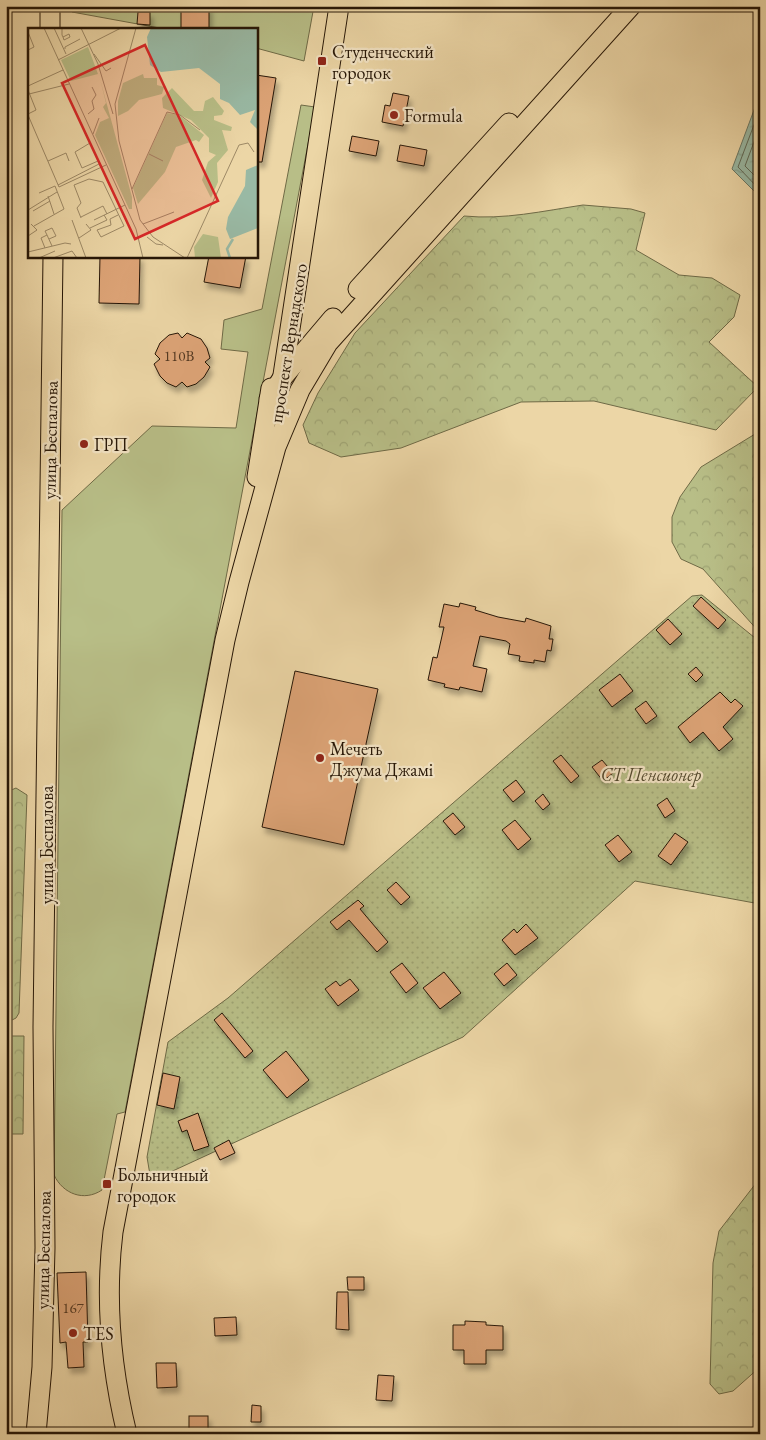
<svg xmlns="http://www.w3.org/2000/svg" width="766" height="1440" font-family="'EB Garamond',serif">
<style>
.grass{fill:url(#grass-dots);stroke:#6f6a46}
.forest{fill:url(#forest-crowns);stroke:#6f6a46}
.park{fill:#b8be87;stroke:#6f6a46}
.water{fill:url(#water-ripples);stroke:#6b7865}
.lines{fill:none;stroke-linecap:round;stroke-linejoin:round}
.shore{stroke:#606855;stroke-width:1}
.building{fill:#dca376;stroke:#261606;filter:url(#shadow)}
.major-casing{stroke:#261606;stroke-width:21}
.major{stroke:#ecd6a6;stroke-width:19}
.poi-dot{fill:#8f2418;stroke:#f3e4c5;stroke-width:2}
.labels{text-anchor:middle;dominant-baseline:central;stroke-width:4.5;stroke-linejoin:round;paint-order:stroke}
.number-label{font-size:15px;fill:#543922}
.poi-label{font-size:18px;fill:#261606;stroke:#f3e4c5;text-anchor:start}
.street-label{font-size:18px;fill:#261606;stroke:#f3e4c5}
.park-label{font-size:18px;font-style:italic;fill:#52482d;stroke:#f3e4c5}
.inset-river{fill:none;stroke:#99b9a4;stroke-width:2.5}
.inset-road{fill:none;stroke:#9d8966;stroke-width:1}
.view{fill:#d62828;fill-opacity:0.15;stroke:#d62828;stroke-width:2.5}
.inset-edge{fill:none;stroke:#261606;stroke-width:2.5}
</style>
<defs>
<pattern id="grass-dots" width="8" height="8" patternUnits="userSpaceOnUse" patternTransform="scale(1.25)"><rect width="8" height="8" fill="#b8be87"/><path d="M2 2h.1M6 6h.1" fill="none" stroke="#9ea373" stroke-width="1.8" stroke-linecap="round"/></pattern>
<pattern id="forest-crowns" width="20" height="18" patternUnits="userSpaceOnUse" patternTransform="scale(1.25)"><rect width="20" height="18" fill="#b8be87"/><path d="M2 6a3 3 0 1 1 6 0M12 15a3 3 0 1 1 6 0" fill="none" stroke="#9ea373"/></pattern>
<pattern id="water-ripples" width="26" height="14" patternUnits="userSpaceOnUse" patternTransform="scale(1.25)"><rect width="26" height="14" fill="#99b9a4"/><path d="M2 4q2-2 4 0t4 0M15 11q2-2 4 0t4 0" fill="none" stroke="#849e8c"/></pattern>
<filter id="shadow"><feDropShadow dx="3" dy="5.5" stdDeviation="2.5" flood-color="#0004"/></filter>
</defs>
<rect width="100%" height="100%" fill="#ecd6a6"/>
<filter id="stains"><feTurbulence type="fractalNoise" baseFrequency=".004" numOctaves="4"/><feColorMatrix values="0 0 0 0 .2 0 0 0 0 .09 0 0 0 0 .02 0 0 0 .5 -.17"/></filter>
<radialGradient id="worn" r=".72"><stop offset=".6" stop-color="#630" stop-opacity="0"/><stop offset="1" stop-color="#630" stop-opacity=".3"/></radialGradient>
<path class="grass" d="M702 595 760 642V904L635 881 463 1037 151 1181 147 1157 168 1042 228 998 692 596Z"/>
<g class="forest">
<path d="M583 205 631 209 645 213 636 250 679 275 712 278 740 295 734 317 709 342 758 387 716 430 594 401 521 402 401 448 341 457 309 443 303 425 318 393 355 333 464 216C504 220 543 211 583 205Z"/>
<path d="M760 431V633L703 569 681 559 672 542V517L680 497 701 467Z"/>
<path d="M16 788 27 795 19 1013 16 1018 10 1021 6 1017V797L9 791Z"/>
<path d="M6 1036H24L23 1134H6Z"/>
<path d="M760 1178V1367L733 1391 719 1394 710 1384 713 1263 719 1231Z"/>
</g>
<g class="park">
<path d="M72 6H314L304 61 256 48V29H165L72 12Z"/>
<path d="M301 105 315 107 125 1112 117 1114 102 1190C84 1202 63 1194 54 1175L62 510 152 426 236 428 248 352 221 349 224 320 262 309Z"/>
</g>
<path class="water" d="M760 94V197L732 169Z"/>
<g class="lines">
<g class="shore">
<path d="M760 109 738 167 760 190"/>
<path d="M760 126 745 166 760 181"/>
</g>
</g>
<g class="building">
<rect x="181" y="6" width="28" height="23"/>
<path d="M138 12H150V25L137 24Z"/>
<path d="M256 75 276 78 262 162H256Z"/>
<path d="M393 93 409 96 403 126 382 122 385 105 390 106Z"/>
<path d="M352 136 379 141 376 156 349 151Z"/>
<path d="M400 145 427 150 424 166 397 161Z"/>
<path d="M100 256H140L139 304 99 303Z"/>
<path d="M209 256H246L240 288 204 282Z"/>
<path d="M178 333 182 338 187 333 201 339 207 348 210 358 205 362 210 367 204 377 196 384 187 387 182 382 176 387 167 383 160 376 154 364 160 359 155 354 160 343 169 335Z"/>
<path d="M701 597 726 620 718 629 693 606Z"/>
<path d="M460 603 476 607 475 610 498 617 525 622 526 618 551 626 549 639H553L551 651 547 650 545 662 534 660V663L519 661 520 656 508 654 510 644 506 641 480 636 473 666 487 669 482 692 460 687 459 690 444 687 445 684 428 680 433 657 437 658 444 627H439L444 604 459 607Z"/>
<path d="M668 619 682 634 670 645 656 630Z"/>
<path d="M696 667 703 675 696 682 688 674Z"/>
<path d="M295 671 378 689 344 845 262 827Z"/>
<path d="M620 674 633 691 612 707 599 690Z"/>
<path d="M720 692 731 703 735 699 743 706 723 727 733 739 719 751 703 732 690 743 678 727Z"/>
<path d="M646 701 657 716 646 724 635 709Z"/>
<path d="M561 755 579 776 571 783 553 761Z"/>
<path d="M602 760 613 773 603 781 592 767Z"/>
<path d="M516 780 525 792 513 802 503 790Z"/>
<path d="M543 794 550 804 543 810 535 801Z"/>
<path d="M667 798 675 811 665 818 657 805Z"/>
<path d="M453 813 465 827 455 835 443 821Z"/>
<path d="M515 820 531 839 518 850 502 830Z"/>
<path d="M675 833 688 842 671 865 658 856Z"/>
<path d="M618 835 632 852 619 862 605 845Z"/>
<path d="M396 882 410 897 401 905 387 890Z"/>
<path d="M358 900 364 906 360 909 388 942 377 952 349 920 337 930 330 922Z"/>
<path d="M526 924 538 938 515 955 502 940 514 929 517 933Z"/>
<path d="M402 963 418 983 406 993 390 972Z"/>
<path d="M507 963 517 975 504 986 494 974Z"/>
<path d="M444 972 461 993 440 1009 423 988Z"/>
<path d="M350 979 359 990 338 1006 325 989 336 981 340 986Z"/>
<path d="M222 1013 253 1051 245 1058 214 1020Z"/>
<path d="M286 1051 309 1080 287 1098 263 1070Z"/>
<path d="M163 1073 180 1077 174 1109 157 1105Z"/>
<path d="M198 1113 209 1146 194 1151 187 1130 182 1132 178 1121Z"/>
<path d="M229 1140 235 1153 220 1160 214 1148Z"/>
<path d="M86 1272 88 1342H83L84 1367 68 1368 66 1342 60 1343 57 1273Z"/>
<path d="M347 1277H364V1290H348Z"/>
<path d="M337 1292H348L349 1330 336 1329Z"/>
<path d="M236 1317 237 1335 215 1336 214 1318Z"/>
<path d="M465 1321 486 1322V1325L503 1326V1350H486V1364H464V1350H453V1325H465Z"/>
<path d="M156 1363H176L177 1387 157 1388Z"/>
<path d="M378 1375 394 1376 392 1401 376 1400Z"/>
<path d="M252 1405 261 1406V1422H251Z"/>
<rect x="189" y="1416" width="19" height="18"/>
</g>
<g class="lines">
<defs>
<g id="major">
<path d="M50 29V6"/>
<path d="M358 289 509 123"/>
<path d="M283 375 339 6"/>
<path d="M269 399 283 377 333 318"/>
<path d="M257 477 271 388"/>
<path d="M36 1434 42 1367 45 1248 43 1027 53 256"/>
<path d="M127 1434C111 1368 105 1298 113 1232L225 640 239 582 276 447 300 390 328 343 631 6"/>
</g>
</defs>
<use href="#major" class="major-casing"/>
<use href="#major" class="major"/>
</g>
<g class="poi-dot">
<rect x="317" y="56" width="10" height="10" rx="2.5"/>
<circle cx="394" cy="115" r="5"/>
<circle cx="84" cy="444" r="5"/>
<circle cx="320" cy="758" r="5"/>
<rect x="102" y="1179" width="10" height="10" rx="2.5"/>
<circle cx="73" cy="1333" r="5"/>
</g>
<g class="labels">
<g class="number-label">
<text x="179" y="355">110В</text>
<text x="73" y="1307">167</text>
</g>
<g class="poi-label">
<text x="332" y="51">Студенческий<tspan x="332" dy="21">городок</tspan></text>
<text x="404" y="115">Formula</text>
<text x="94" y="444">ГРП</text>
<text x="330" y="748">Мечеть<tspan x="330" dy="21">Джума Джамі</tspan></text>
<text x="117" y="1174">Больничный<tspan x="117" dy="21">городок</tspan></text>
<text x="83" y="1333">TES</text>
</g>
<g class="street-label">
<text transform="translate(288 343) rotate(-81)">проспект Вернадского</text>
<text transform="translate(50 440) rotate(-89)">улица Беспалова</text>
<text transform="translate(46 845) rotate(-90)">улица Беспалова</text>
<text transform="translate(43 1250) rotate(-89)">улица Беспалова</text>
</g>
<g class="park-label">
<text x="651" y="774">СТ Пенсионер</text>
</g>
</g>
<g transform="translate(28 28)">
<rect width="230" height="230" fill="#ecd6a6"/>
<path d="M139 85 151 87 176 107 171 114 168 112 148 119 137 144 110 176 105 160Z" fill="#b8be87"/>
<path d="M115 46 116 50H129V57L136 59 134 66 111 72 100 83 90 88V73L95 55ZM144 60 166 83H175L177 73 185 69 196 83 194 87 186 88V92L204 99 203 103 194 102 200 122 189 135 190 154 183 170 174 152 180 134 188 127 181 124V110L163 92 135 80 134 70ZM175 206 190 209 193 230H167L166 219Z" fill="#b8be87"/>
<path d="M60 19 70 46 43 53 33 32ZM72 51 104 169V181H101L67 107 72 94 81 90 75 79 78 75Z" fill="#b8be87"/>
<path d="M123 0H230V102L222 94 227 82 212 87 201 75 192 71V56L171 40 133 44 122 37 119 9ZM230 137V200L202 211 198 201 200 189 217 158 218 142Z" fill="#99b9a4"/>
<path class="inset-river" d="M202 230 199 221 205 211"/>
<path class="inset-road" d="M16 0 108 201 115 230M26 0 38 26M34 0V7L35 9 36 12 42 9 41 6 35 9M53 0 70 36 85 86M108 0 87 76 91 113 112 192 125 209 157 230M0 4 6 19 0 22M37 21V19L52 11M66 26 78 43 83 40M30 32 93 0M0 58 35 42M0 62 8 82 0 86M1 66 41 56M60 86 66 81 64 73 68 67 64 59M0 87 31 159M65 106 71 90M63 118 62 115 47 124 54 140 70 133 74 139M121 126 135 133M20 133 38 125 41 133M30 157 71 136M31 159 78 137M104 161 139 84 152 87 172 102M20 168 26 186M0 182 29 164M5 183 22 173M53 189 75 178 79 186M53 190 49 180 53 175 46 157 61 151 75 154 96 198 73 209 69 202 83 197 82 191 90 187M44 192 58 230M66 192 97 177M115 196 146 184M6 198 36 181 27 158 11 165M62 200 79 192 76 187M19 207 17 203 24 200 28 208 21 211M0 208 9 202 3 196M119 209 128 216 135 217M51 210 63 202 58 196M17 220 13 210 19 207 24 218M0 224 37 215 43 216M11 230 27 223M25 230 44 223 49 230M159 230 211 117 220 115 226 124"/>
<path class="view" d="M117 17 190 173 107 211 34 55Z"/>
<rect width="230" height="230" class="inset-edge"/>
</g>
<rect width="766" height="1440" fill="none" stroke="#ecd6a6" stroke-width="25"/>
<rect x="8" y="8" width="751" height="1425" fill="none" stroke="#261606" stroke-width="2.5"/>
<rect x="12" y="12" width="741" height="1415" fill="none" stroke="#261606"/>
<rect width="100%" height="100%" filter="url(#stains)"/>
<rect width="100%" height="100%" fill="url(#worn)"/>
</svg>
